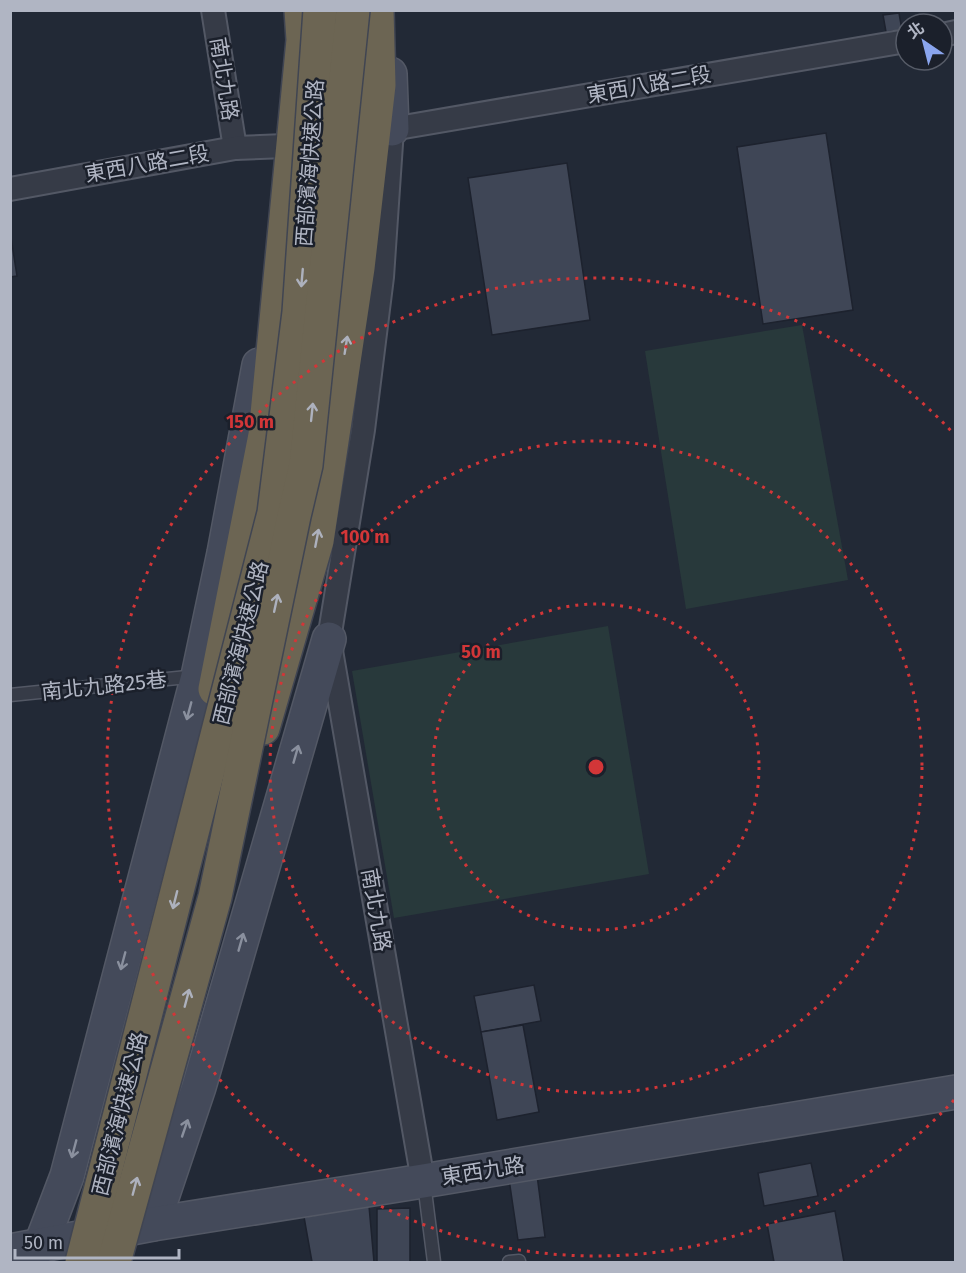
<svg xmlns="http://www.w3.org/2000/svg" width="966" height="1273" font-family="'Fira Sans','Noto Sans TC',sans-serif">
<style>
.green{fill:#28393b}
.building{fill:#3f4656;stroke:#1d222e;stroke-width:1.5}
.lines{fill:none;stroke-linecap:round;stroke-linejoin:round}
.lane-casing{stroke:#535865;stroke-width:15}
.street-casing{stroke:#535865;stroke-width:26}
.secondary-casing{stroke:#535865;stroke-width:36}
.highway-casing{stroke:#404552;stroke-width:36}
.lane{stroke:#363b47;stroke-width:12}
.street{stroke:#363b47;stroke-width:22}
.secondary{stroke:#444a5a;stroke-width:33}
.highway{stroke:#6c6553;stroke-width:33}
.highway-bridge-casing{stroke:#404552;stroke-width:36;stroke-linecap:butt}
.highway-bridge{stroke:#6c6553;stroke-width:33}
.oneway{stroke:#adb1bd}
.oneway2{stroke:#8a909e}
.ring{fill:none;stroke:#d23638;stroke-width:3;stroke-dasharray:3 6}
.labels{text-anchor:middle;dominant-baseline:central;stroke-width:5;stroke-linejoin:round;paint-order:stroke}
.street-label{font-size:21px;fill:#b0b5c3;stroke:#1b202b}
.centre{fill:#d23638;stroke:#1b202b;stroke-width:3}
.ring-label{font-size:18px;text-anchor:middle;font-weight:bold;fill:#d23638;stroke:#1b202b;stroke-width:5;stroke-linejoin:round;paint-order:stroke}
</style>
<rect width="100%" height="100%" fill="#222936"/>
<g class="green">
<path d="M802 325 848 580 686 609 645 351Z"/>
<path d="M608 626 649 874 394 918 352 671Z"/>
</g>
<g class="building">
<path d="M899 13 902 30 886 32 883 15Z"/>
<path d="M826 133 853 310 763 324 737 147Z"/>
<path d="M567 163 590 320 492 335 468 178Z"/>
<path d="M10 231 17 276 10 277Z"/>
<path d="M534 985 541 1021 481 1032 474 996Z"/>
<path d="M523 1025 539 1112 497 1120 481 1032Z"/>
<path d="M811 1163 818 1196 764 1206 758 1173Z"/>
<path d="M537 1175 545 1237 518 1240 509 1179Z"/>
<path d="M369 1206 374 1262H312L304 1217Z"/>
<path d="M410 1208V1262H377V1209Z"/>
<path d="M835 1211 844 1262H774L767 1224Z"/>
</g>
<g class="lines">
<defs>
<g id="lane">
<path d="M10 695 197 676"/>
<path d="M424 1183 434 1262"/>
<path d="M509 1262 519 1261"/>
</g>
<g id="street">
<path d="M213 10 235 148"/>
<path d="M942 35 956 32"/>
<path d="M10 189 235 148 285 146"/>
<path d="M423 1181 329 639 363 430 382 277 392 129 906 41"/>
</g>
<g id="secondary">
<path d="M390 74 392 129"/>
<path d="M153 1224 199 1087 329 639"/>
<path d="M40 1247 67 1176 198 676 224 553 259 365"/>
<path d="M10 1251 153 1224 423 1181 956 1092"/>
</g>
<g id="highway">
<path d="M215 689 265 435 303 40 301 10"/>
<path d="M263 728 317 541 358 268 379 85 377 10"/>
</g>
</defs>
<use href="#lane" class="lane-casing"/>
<use href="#street" class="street-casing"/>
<use href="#secondary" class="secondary-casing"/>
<use href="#highway" class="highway-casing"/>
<use href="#lane" class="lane"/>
<use href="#street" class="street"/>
<use href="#secondary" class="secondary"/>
<use href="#highway" class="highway"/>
<defs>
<g id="highway-bridge">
<path d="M82 1262 274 513 299 312 320 10"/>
<path d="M114 1262 215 897 294 516 306 465 353 10"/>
</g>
</defs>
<use href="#highway-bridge" class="highway-bridge-casing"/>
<use href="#highway-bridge" class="highway-bridge"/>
</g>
<defs><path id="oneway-shaft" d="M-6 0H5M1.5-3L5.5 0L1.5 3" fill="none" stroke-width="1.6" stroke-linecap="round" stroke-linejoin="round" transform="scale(1.5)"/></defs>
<g class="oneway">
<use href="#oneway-shaft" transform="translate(302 278) rotate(95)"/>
<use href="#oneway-shaft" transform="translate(346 345) rotate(-81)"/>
<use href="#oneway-shaft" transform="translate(312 412) rotate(-84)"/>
<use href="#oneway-shaft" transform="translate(317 538) rotate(-79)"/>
<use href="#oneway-shaft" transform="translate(276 603) rotate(-78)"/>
<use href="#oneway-shaft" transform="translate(175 900) rotate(104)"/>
<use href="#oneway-shaft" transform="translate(187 998) rotate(-75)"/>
<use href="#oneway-shaft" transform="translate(135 1186) rotate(-75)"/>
</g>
<g class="oneway2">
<use href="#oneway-shaft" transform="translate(189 711) rotate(105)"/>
<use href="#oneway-shaft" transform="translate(296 754) rotate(-74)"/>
<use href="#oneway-shaft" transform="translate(241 942) rotate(-74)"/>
<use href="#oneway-shaft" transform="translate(123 961) rotate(105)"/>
<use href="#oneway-shaft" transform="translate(185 1128) rotate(-71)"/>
<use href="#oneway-shaft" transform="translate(74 1149) rotate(105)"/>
</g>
<g class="ring">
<circle cx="596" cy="767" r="163"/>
<circle cx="596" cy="767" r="326"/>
<path d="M954 1100A489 489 0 1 1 954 434"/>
</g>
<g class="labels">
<g class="street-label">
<text transform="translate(224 79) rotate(81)">南北九路</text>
<text transform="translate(649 85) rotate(-10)">東西八路二段</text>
<text transform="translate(310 163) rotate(-86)">西部濱海快速公路</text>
<text transform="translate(147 164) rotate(-10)">東西八路二段</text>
<text transform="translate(241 643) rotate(-76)">西部濱海快速公路</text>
<text transform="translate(104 686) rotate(-6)">南北九路25巷</text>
<text transform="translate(376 910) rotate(80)">南北九路</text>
<text transform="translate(120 1114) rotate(-76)">西部濱海快速公路</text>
<text transform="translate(483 1171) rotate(-9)">東西九路</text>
</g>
</g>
<circle cx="596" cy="767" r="9" class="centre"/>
<g class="ring-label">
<text x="250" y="428">150 m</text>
<text x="365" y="543">100 m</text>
<text x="481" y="658">50 m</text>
</g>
<rect width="966" height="1273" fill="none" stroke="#b0b5c3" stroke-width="24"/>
<g transform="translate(924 42) rotate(325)"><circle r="28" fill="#1b202b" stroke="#575c68" stroke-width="1.5"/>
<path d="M0-4.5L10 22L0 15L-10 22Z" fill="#8aa5ee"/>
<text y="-9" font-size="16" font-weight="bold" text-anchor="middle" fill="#b0b5c3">北</text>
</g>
<path d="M15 1249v9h164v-9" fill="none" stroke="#b0b5c3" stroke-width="3"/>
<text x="24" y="1249" font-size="18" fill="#b0b5c3" stroke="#1b202b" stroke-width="4.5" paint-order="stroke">50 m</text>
</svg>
